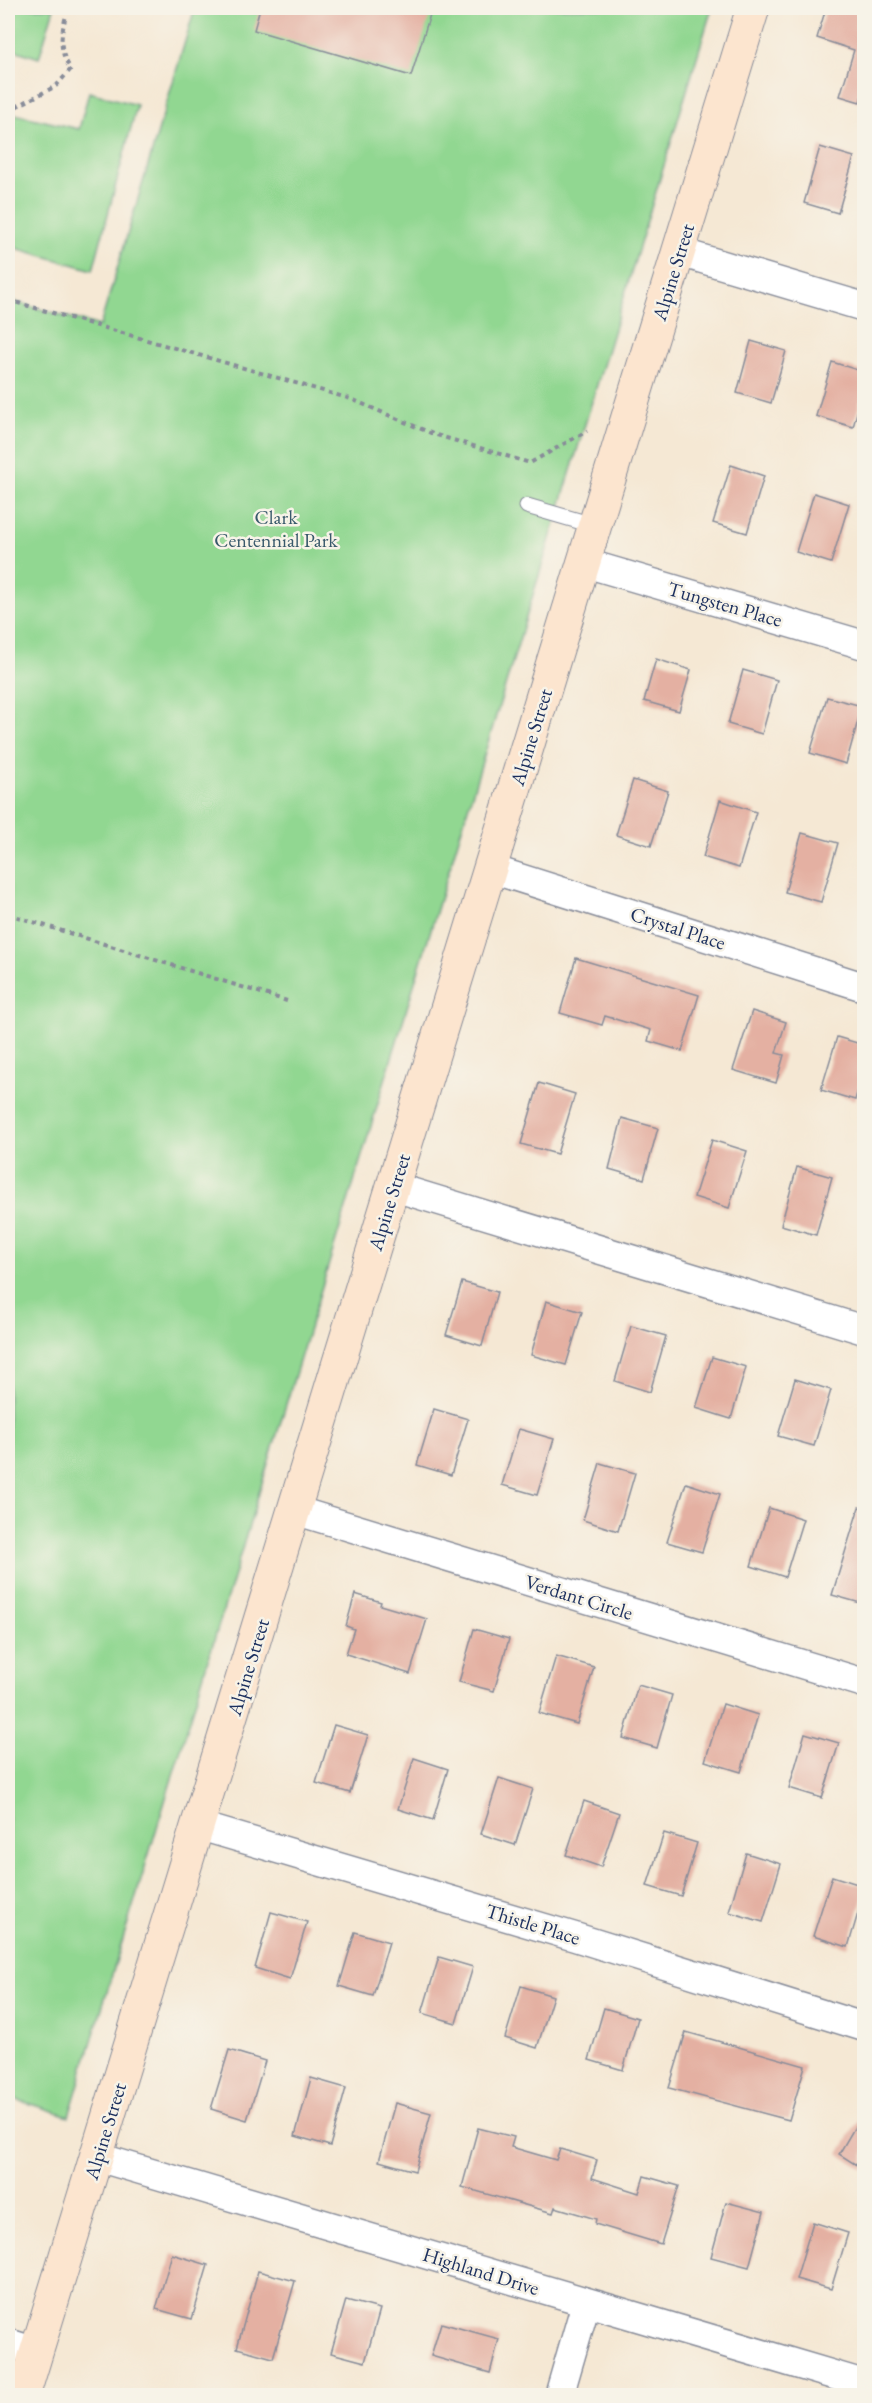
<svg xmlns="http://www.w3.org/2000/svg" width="872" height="2403" font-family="'EB Garamond',serif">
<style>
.green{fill:#91d791;stroke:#568378;stroke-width:1.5}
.building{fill:#e4b0a2}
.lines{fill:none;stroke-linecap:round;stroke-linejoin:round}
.lane-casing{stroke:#888c99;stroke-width:17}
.street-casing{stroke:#888c99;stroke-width:31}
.secondary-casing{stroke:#888c99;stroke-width:35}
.path{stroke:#888c99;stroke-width:4;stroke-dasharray:4.5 4.5;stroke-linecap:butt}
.lane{stroke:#fff;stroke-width:15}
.street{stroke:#fff;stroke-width:28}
.secondary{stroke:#fce5cf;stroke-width:33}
.labels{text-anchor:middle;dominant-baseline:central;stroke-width:5;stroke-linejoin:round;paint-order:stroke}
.street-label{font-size:20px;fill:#1b2f5e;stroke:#f7f3e8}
.park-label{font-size:20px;fill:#38596b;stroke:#f7f3e8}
</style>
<rect width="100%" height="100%" fill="#f7f3e8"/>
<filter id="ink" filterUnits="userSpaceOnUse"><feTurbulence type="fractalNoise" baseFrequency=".0167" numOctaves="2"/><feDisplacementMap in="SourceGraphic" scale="12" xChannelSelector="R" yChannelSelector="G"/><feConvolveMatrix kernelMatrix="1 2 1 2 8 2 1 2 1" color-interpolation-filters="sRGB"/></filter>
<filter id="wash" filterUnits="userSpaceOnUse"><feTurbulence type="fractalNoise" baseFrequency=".008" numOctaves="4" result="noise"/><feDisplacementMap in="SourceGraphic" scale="24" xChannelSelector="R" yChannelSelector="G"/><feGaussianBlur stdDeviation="1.35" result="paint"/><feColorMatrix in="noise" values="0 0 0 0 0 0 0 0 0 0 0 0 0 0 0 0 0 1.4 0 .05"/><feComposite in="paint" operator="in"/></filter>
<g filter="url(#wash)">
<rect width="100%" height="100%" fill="#f5e8d4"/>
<g class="green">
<path d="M8 8H54L39 58 8 48Z"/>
<path d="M195 8H712L69 2116 8 2097V300L100 326Z"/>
<path d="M89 92 137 105 93 270 8 246V115L15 114 79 129Z"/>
</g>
<g id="blocks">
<g class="building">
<path d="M260 8H432L411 76 254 30Z"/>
<path d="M826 8H845L864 14V89L860 102 840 96 854 50 817 38Z"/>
<path d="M820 147 854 157 838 213 804 203Z"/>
<path d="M751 341 786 351 771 403 737 393Z"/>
<path d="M832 362 864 372V388L853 427 816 416Z"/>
<path d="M731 465 764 476 747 533 713 523Z"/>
<path d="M814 493 849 504 831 563 796 552Z"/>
<path d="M656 659 691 670 679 711 644 701Z"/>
<path d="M743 670 777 680 762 734 728 724Z"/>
<path d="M827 697 862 706 846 764 810 753Z"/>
<path d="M633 780 668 791 651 846 616 835Z"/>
<path d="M720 800 756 812 739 868 703 857Z"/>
<path d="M802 833 838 843 821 902 785 892Z"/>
<path d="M576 958 699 995 682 1051 648 1041 651 1030 605 1016 602 1025 560 1013Z"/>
<path d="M752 1011 786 1022 776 1053 784 1055 776 1083 733 1070Z"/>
<path d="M837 1037 864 1045V1069L855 1100 821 1090Z"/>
<path d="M539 1083 575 1094 557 1154 521 1144Z"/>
<path d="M622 1118 658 1128 644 1179 609 1169Z"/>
<path d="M712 1140 747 1151 729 1208 694 1197Z"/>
<path d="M797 1167 832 1177 816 1235 781 1225Z"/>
<path d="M462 1282 497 1292 482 1346 446 1335Z"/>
<path d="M546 1301 582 1312 566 1365 531 1355Z"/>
<path d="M631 1326 666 1336 650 1392 615 1381Z"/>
<path d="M712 1357 746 1367 731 1419 696 1408Z"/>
<path d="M795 1379 831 1390 814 1446 778 1436Z"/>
<path d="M434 1409 468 1419 451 1475 417 1465Z"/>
<path d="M519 1429 554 1439 537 1495 502 1485Z"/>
<path d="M600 1463 635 1473 618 1531 583 1520Z"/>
<path d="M686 1483 720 1494 702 1552 667 1542Z"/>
<path d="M859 1507 864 1508V1604L832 1595Z"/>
<path d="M769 1508 803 1519 785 1577 751 1566Z"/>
<path d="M355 1594 381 1602 380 1605 427 1619 410 1674 346 1654 354 1629 346 1626Z"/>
<path d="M474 1629 509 1639 494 1691 459 1682Z"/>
<path d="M556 1656 594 1667 577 1724 539 1713Z"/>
<path d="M638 1685 672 1695 657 1748 623 1738Z"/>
<path d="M723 1704 758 1715 741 1772 705 1761Z"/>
<path d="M334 1725 368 1735 350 1793 316 1783Z"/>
<path d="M805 1733 839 1743 822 1798 789 1788Z"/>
<path d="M414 1758 448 1769 433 1820 398 1809Z"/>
<path d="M499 1778 533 1789 515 1845 481 1834Z"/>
<path d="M584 1801 619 1813 601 1867 566 1855Z"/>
<path d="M664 1833 697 1843 681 1896 647 1886Z"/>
<path d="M746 1853 781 1864 763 1922 729 1912Z"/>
<path d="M832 1876 864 1886V1893L848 1947 813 1936Z"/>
<path d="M271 1912 307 1922 290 1979 255 1968Z"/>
<path d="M355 1932 389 1942 373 1996 339 1986Z"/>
<path d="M439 1957 473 1967 456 2023 422 2013Z"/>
<path d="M521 1986 553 1996 537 2048 505 2038Z"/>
<path d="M604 2008 638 2018 623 2070 589 2060Z"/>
<path d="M686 2032 805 2066 789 2120 669 2088Z"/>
<path d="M229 2050 265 2061 247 2120 211 2109Z"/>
<path d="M311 2078 346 2088 330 2146 295 2136Z"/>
<path d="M395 2103 431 2113 415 2171 379 2161Z"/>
<path d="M864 2111V2170L839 2154Z"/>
<path d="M478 2128 514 2137 511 2147 556 2160 560 2149 597 2160 592 2178 639 2193 644 2176 679 2186 661 2244 595 2224 596 2219 555 2207 553 2213 462 2187Z"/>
<path d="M726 2202 764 2212 749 2267 711 2257Z"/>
<path d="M813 2222 848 2233 831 2289 796 2279Z"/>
<path d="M172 2254 208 2265 192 2319 156 2309Z"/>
<path d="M258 2271 295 2281 273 2358 237 2348Z"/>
<path d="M346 2300 380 2309 365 2362 331 2353Z"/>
<path d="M441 2323 499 2339 490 2373 431 2356Z"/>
</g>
</g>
</g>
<g filter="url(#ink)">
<use href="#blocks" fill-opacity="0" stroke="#888c99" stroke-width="1.5"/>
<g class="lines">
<defs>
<path id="lane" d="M527 506 596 526"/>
<g id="street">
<path d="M679 252 864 307"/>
<path d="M585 563 864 645"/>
<path d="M491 869 864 987"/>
<path d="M394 1187 864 1330"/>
<path d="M294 1510 864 1683"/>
<path d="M200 1826 575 1937 864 2027"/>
<path d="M97 2157 864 2384"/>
<path d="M8 2343 37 2352"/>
<path d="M559 2396 586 2303"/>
</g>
<path id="secondary" d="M23 2396C270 1601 510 804 753 8"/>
</defs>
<use href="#lane" class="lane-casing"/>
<use href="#street" class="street-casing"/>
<use href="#secondary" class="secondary-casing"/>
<g class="path">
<path d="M8 111 56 86 71 69C56 48 62 31 68 8"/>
<path d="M8 300 351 399 433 434 530 463 587 431"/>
<path d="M8 914 287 1001"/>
</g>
<use href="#lane" class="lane"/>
<use href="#street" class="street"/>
<use href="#secondary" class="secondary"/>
</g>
</g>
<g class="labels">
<g class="street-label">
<text transform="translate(673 272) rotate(-73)">Alpine Street</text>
<text transform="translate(725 604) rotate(16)">Tungsten Place</text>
<text transform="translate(531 737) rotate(-73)">Alpine Street</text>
<text transform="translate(678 928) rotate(18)">Crystal Place</text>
<text transform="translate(389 1202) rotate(-73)">Alpine Street</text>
<text transform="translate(579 1597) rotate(17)">Verdant Circle</text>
<text transform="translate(248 1667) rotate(-73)">Alpine Street</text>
<text transform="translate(533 1924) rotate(17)">Thistle Place</text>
<text transform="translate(105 2131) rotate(-73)">Alpine Street</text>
<text transform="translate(481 2271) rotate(17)">Highland Drive</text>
</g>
<g class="park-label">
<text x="276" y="517">Clark<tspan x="276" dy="23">Centennial Park</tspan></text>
</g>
</g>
<rect width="872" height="2403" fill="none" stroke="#f7f3e8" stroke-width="30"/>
</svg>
